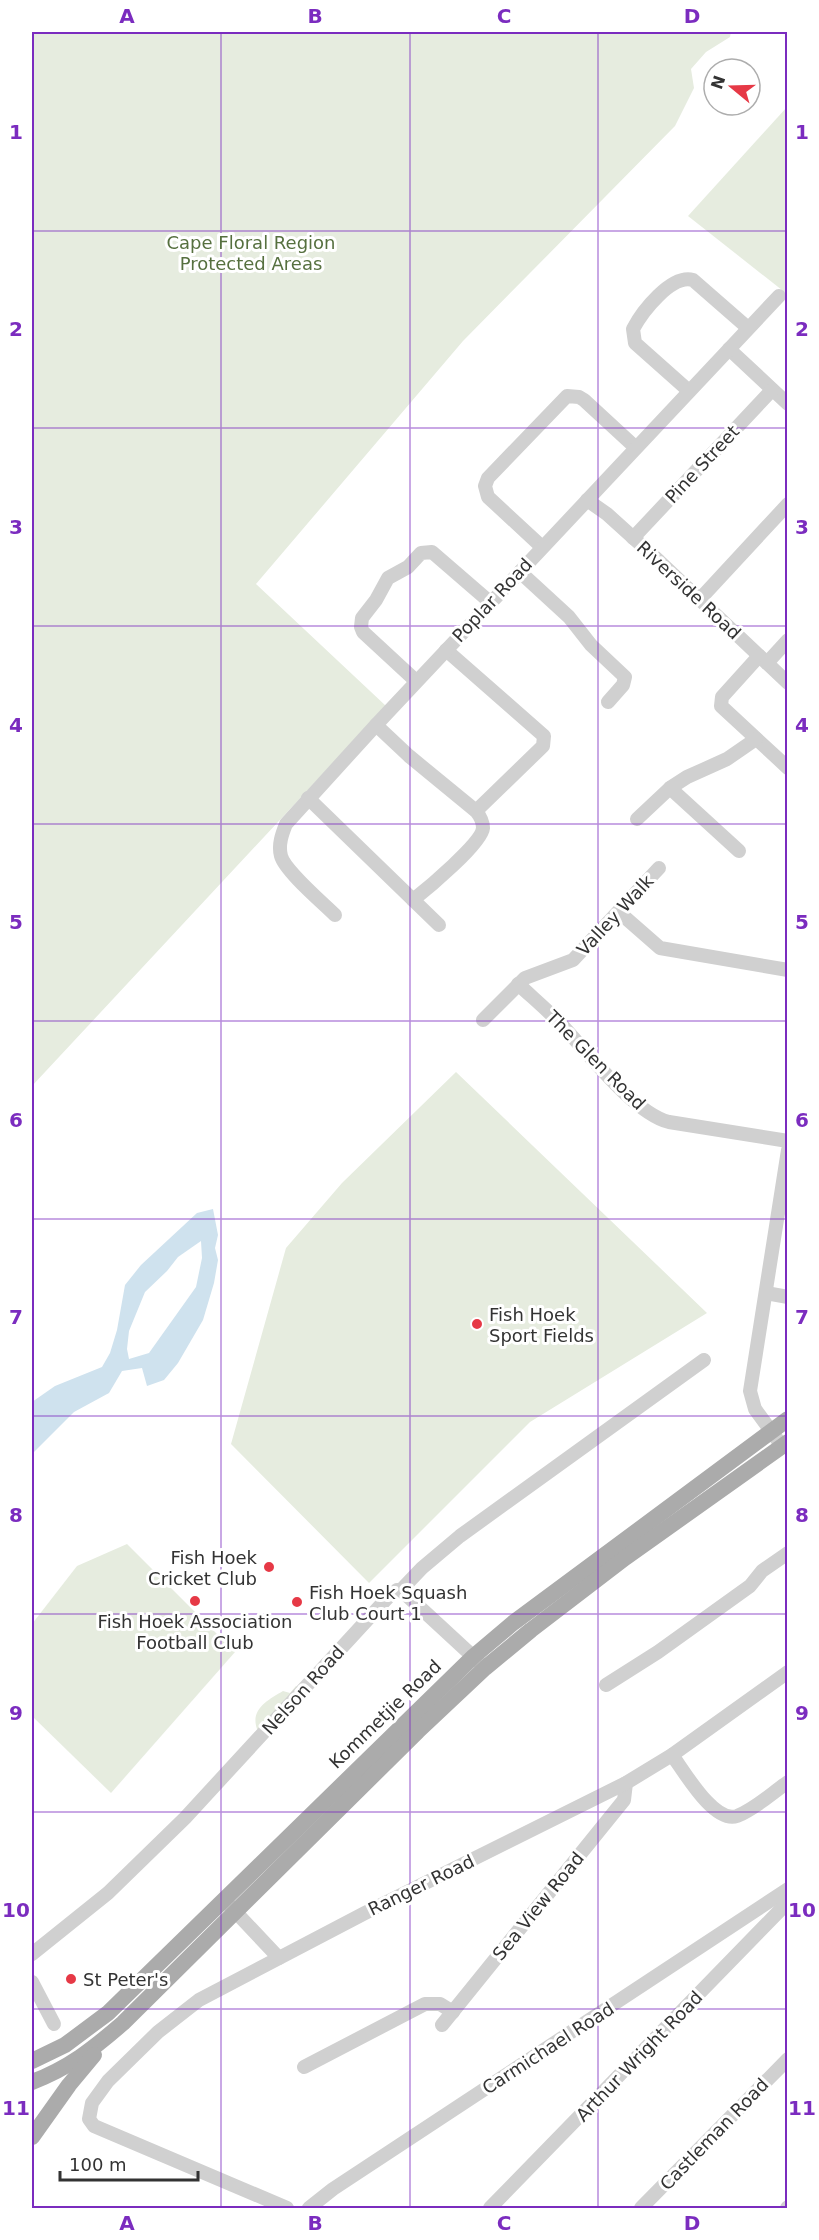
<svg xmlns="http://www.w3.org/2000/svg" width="819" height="2240" font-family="'DejaVu Sans',sans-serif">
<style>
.green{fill:#e6ecdf}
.water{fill:#cfe2ee;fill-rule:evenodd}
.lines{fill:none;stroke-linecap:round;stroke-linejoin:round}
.minor{stroke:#d0d0d0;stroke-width:14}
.major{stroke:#ababab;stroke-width:16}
.grid{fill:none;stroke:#7b2cbf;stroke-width:1.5;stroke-opacity:0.55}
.poi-dot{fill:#e63946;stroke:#fff;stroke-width:2}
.labels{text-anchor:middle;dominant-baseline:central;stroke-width:6;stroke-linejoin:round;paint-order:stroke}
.park-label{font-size:18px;fill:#56703f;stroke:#fff}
.street-label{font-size:18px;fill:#333;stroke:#fff}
.poi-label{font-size:18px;fill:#333;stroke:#fff;text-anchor:start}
.neatline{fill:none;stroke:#7b2cbf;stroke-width:2}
.grid-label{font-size:20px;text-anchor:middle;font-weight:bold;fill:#7b2cbf}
</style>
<rect width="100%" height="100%" fill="#fff"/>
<g class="green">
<path d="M32 32H731L730 37 706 52 691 69 694 88 675 126 463 341 256 584 386 706 32 1086Z"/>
<path d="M787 107V294L688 216Z"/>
<path d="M456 1072 707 1313 530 1422 369 1583 231 1444 286 1248 342 1183Z"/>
<path d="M127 1544 235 1652 111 1793 32 1716V1624L77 1566Z"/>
<path d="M296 1686 299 1688 259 1730 257 1729C250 1709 268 1700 283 1691L290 1693Z"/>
</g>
<path class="water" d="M213 1209 218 1235 215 1248 218 1260 214 1283 203 1320 178 1363 164 1380 147 1386 142 1368 122 1371 109 1393 74 1412 32 1454V1402L55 1386 102 1367 110 1353 117 1330 125 1285 141 1265 197 1213ZM201 1241 202 1258 196 1287 149 1353 129 1359 127 1349 129 1331 145 1292 167 1271 178 1257Z"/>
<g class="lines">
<g class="minor">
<path d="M729 349 788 404"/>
<path d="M689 391 635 343 633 329C642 312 671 274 693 280L748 328"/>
<path d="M587 500 607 514 659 561 788 683"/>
<path d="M633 538 772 390"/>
<path d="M542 547 488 497 485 486 488 478 567 396 579 397 584 400 635 447"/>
<path d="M520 572 569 617 591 645 625 677 623 685 608 702"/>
<path d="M700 599 788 504"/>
<path d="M446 650 544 736 543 746 476 811"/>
<path d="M759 656 722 697 721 706 788 768"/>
<path d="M767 663 788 640"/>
<path d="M416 681 363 632 361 627 362 618 376 600 388 578 408 567 421 553 432 552 491 603"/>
<path d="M376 725 409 756 476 811C480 816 483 821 483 828 482 843 427 889 413 900"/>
<path d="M670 788 739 851"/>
<path d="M308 798 439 925"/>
<path d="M637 819 670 788 687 777 727 759 756 739"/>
<path d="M620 913 660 948 788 970"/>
<path d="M335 915C323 903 285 871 281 856 278 845 282 834 286 824L376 725 779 296"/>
<path d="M518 984C532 997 546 1009 559 1022 585 1049 633 1113 669 1122L788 1141"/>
<path d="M483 1020 525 978 573 960 659 868"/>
<path d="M766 1293 788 1297"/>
<path d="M782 1446 755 1409 750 1391 788 1150"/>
<path d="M401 1590 479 1662"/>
<path d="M606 1685 658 1652 750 1586 762 1571 788 1553"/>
<path d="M672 1755C684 1771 714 1824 737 1816 755 1809 772 1793 788 1782"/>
<path d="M229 1905 279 1958"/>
<path d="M32 1954 108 1893 185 1818 391 1594 397 1590H401L422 1568 460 1536 704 1360"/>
<path d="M32 1982 54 2024"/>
<path d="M442 2025 624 1800 626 1783"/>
<path d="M304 2067 425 2004H440L453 2012"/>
<path d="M287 2208 94 2126 89 2119 92 2103 108 2081 158 2032 199 2000 365 1913 626 1783 672 1755 788 1672"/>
<path d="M309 2208 333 2189 788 1889"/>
<path d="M490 2208 788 1902"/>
<path d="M641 2208 788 2059"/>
<path d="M787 2208 788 2207"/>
</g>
<g class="major">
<path d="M32 2061 65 2045 108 2013 474 1656 513 1623 788 1419"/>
<path d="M32 2082C69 2068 93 2049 123 2023L418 1731 485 1668 531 1630 625 1558 788 1442"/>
<path d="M32 2137 69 2085 94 2055"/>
</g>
</g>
<path class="grid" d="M221 32V2208M410 32V2208M598 32V2208M32 231H788M32 428H788M32 626H788M32 824H788M32 1021H788M32 1219H788M32 1416H788M32 1614H788M32 1812H788M32 2009H788"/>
<g class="poi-dot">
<circle cx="477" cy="1324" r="6"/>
<circle cx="269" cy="1567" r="6"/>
<circle cx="195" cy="1601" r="6"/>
<circle cx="297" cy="1602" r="6"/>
<circle cx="71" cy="1979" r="6"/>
</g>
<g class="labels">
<g class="park-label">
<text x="251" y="242">Cape Floral Region<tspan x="251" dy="21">Protected Areas</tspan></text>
</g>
<g class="street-label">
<text transform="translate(702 464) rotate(-47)">Pine Street</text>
<text transform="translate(689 590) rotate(43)">Riverside Road</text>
<text transform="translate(492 600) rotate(-47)">Poplar Road</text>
<text transform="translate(615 915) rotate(-47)">Valley Walk</text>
<text transform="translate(596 1060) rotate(45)">The Glen Road</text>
<text transform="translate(303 1690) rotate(-48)">Nelson Road</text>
<text transform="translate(385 1714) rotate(-44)">Kommetjie Road</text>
<text transform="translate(421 1885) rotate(-26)">Ranger Road</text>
<text transform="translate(538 1906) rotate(-51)">Sea View Road</text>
<text transform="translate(548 2048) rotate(-33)">Carmichael Road</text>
<text transform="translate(639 2056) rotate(-46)">Arthur Wright Road</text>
<text transform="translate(714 2134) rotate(-46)">Castleman Road</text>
</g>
<g class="poi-label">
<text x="489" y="1314">Fish Hoek<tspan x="489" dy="21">Sport Fields</tspan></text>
<text x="257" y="1557" text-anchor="end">Fish Hoek<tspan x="257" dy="21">Cricket Club</tspan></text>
<text x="309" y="1592">Fish Hoek Squash<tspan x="309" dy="21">Club Court 1</tspan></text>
<text x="195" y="1621" text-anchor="middle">Fish Hoek Association<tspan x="195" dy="21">Football Club</tspan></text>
<text x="83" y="1979">St Peter's</text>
</g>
</g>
<rect width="819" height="2240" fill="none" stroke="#ffffff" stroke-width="66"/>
<g transform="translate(732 87) rotate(289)"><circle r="28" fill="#ffffff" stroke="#adadad" stroke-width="1.5"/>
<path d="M0-4.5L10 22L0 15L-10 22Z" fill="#e63946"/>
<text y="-9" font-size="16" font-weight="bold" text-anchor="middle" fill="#333333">N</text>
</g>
<path d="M60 2171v9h138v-9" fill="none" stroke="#333333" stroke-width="3"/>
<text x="69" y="2171" font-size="18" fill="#333333" stroke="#ffffff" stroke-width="4.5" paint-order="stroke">100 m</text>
<rect x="33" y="33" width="753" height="2174" class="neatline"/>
<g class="grid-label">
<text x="127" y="23">A</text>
<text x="315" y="23">B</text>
<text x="504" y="23">C</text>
<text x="692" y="23">D</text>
<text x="16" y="139">1</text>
<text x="802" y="139">1</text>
<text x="16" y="336">2</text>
<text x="802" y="336">2</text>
<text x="16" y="534">3</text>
<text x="802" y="534">3</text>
<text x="16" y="732">4</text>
<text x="802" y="732">4</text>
<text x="16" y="929">5</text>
<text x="802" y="929">5</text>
<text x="16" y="1127">6</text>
<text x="802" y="1127">6</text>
<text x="16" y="1324">7</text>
<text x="802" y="1324">7</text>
<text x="16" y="1522">8</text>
<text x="802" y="1522">8</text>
<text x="16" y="1720">9</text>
<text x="802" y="1720">9</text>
<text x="16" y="1917">10</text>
<text x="802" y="1917">10</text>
<text x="16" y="2115">11</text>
<text x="802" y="2115">11</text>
<text x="127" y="2230">A</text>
<text x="315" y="2230">B</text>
<text x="504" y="2230">C</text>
<text x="692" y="2230">D</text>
</g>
</svg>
